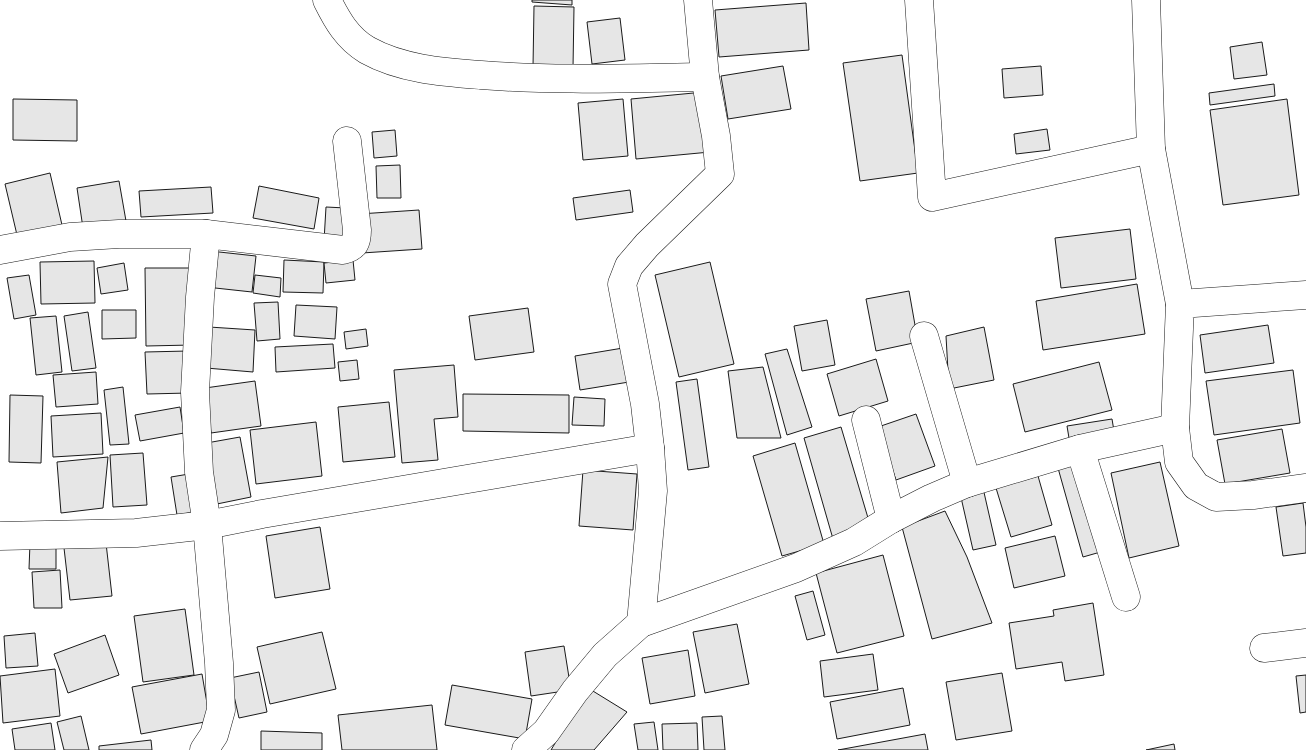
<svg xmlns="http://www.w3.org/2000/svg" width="1306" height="750" font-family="Roboto,sans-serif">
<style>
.building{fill:#e6e6e6;stroke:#1a1a1a}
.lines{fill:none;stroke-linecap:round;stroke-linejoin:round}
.minor-casing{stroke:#1a1a1a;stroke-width:29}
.minor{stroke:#fff;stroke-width:28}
</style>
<rect width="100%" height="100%" fill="#fff"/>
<g class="building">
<path d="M532 0H572V5L532 2Z"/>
<path d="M806 3 809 50 719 57 715 10Z"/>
<path d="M534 6 574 7 573 68 533 67Z"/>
<path d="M620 18 625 60 592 64 587 22Z"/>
<path d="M1262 42 1267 75 1234 79 1230 47Z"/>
<path d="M902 55 918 173 860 181 843 63Z"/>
<path d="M783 66 791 109 728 119 721 76Z"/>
<path d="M1041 66 1043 95 1004 98 1002 69Z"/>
<path d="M1274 84 1275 96 1210 105 1209 93Z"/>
<path d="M704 92 710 152 636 159 631 99Z"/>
<path d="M13 99 77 100V141L13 140Z"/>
<path d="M623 99 628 156 583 160 578 103Z"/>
<path d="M1287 99 1299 195 1223 205 1210 110Z"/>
<path d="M1047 129 1050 150 1016 154 1014 134Z"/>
<path d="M395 130 397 156 374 158 372 132Z"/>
<path d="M400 165 401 198H377L376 166Z"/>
<path d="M50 173 62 225 17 235 5 184Z"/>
<path d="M119 181 126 221 83 228 77 188Z"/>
<path d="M259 186 319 198 314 229 253 218Z"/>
<path d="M211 187 213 213 141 217 139 191Z"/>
<path d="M630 190 633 212 576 220 573 198Z"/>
<path d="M326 207 346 208 344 242 324 241Z"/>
<path d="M419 210 422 249 362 253 359 214Z"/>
<path d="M1130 229 1136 279 1061 288 1055 238Z"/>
<path d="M210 251 256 256 252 292 206 287Z"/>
<path d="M284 260 324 262 323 293 283 292Z"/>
<path d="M353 260 355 280 326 283 324 263Z"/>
<path d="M94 261 95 303 41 304 40 262Z"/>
<path d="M710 262 734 364 679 377 655 275Z"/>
<path d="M124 263 128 290 101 294 97 268Z"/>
<path d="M145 268H192V345L146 346Z"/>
<path d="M29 275 36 315 14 319 7 278Z"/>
<path d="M255 275 281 278 280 297 253 293Z"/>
<path d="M1137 284 1145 334 1043 350 1036 301Z"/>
<path d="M909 291 918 342 876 351 866 299Z"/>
<path d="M278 302 280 339 257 341 254 303Z"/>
<path d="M296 305 337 307 335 339 294 336Z"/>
<path d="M528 308 534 352 475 360 469 316Z"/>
<path d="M102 310H136V338L102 339Z"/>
<path d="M88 312 96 368 72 371 64 316Z"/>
<path d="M56 316 62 372 36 375 30 318Z"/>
<path d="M827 320 835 365 802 371 794 326Z"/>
<path d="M1268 325 1274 363 1205 373 1200 335Z"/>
<path d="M209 327 255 330 253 372 206 368Z"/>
<path d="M984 327 994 380 949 389 946 336Z"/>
<path d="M366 329 368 346 346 349 344 332Z"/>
<path d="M333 344 335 368 276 372 275 347Z"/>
<path d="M623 348 629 382 580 390 575 356Z"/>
<path d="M787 349 812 427 787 435 765 354Z"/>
<path d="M188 351 189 393 147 394 145 352Z"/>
<path d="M876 359 888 401 839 416 827 374Z"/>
<path d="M357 360 359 379 340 381 338 362Z"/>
<path d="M1099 362 1112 410 1025 432 1013 384Z"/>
<path d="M454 365 458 417 434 419 438 460 402 463 394 370Z"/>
<path d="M763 367 781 438H737L728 371Z"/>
<path d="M1293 370 1300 423 1214 435 1206 381Z"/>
<path d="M96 372 98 404 56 407 53 375Z"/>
<path d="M697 379 709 467 688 470 676 382Z"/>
<path d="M255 381 261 426 211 433 205 388Z"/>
<path d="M123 387 129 444 110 445 104 390Z"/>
<path d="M463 394 569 395V433L463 431Z"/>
<path d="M10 395 43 396 41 463 9 462Z"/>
<path d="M574 397 605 399 604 426 572 425Z"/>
<path d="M389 402 395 457 343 462 338 407Z"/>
<path d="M180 407 184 433 140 441 135 415Z"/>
<path d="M101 413 103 454 53 457 51 416Z"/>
<path d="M916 414 935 466 896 480 878 427Z"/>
<path d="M1112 419 1114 431 1069 438 1067 426Z"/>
<path d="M316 422 322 476 256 484 250 430Z"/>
<path d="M841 427 871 528 833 539 804 438Z"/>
<path d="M1282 429 1290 473 1225 484 1217 440Z"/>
<path d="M240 437 251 497 212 505 201 444Z"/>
<path d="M795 443 824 544 782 556 753 456Z"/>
<path d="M143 453 147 505 113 507 110 455Z"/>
<path d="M108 457 103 508 61 513 57 462Z"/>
<path d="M1078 462 1104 551 1083 557 1058 468Z"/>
<path d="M1160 462 1179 546 1129 558 1111 473Z"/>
<path d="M583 470 637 474 633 530 579 526Z"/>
<path d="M189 474 195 512 177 515 171 477Z"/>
<path d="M1038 476 1052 525 1011 537 996 488Z"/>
<path d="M983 488 996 545 973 550 960 493Z"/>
<path d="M1303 503 1306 527V553L1283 556 1276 507Z"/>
<path d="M945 511 967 557 992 623 932 639 902 527Z"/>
<path d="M320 527 330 589 275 598 266 536Z"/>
<path d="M1055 536 1065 576 1014 588 1005 548Z"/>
<path d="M30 543H56V569H29Z"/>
<path d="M106 543 112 596 70 600 64 548Z"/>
<path d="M883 555 904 636 837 653 816 573Z"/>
<path d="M60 570 62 608H34L32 572Z"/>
<path d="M813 591 825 635 807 640 795 596Z"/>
<path d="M1093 603 1104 675 1065 681 1062 662 1016 669 1009 623 1054 616 1053 610Z"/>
<path d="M185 609 194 675 143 682 134 616Z"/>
<path d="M737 624 749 684 705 693 693 632Z"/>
<path d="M322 632 336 689 270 704 257 647Z"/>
<path d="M35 633 38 666 6 668 4 636Z"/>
<path d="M105 635 119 675 68 693 54 654Z"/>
<path d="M564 646 571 690 531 696 525 652Z"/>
<path d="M688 650 695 696 650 704 642 658Z"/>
<path d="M873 654 878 690 824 697 820 661Z"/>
<path d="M55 669 60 716 3 723 0 676Z"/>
<path d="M259 672 267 712 239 718 230 678Z"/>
<path d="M1002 673 1012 731 956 740 946 682Z"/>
<path d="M202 674 210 721 141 734 132 687Z"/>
<path d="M1306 675V712L1300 713 1296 676Z"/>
<path d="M452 685 532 699 525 739 445 725Z"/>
<path d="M588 688 627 712 594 750H551Z"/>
<path d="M903 688 910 725 837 739 830 702Z"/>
<path d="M432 705 437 750H342L338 715Z"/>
<path d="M81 716 89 750H64L57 722Z"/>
<path d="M722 716 725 750H704L702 717Z"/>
<path d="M654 722 658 750H638L634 724Z"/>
<path d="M51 723 55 750H15L12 729Z"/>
<path d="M697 723 698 750H663L662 724Z"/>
<path d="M261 731 322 733V750H261Z"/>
<path d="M925 734 928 750H838Z"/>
<path d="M151 740 152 750H99V746Z"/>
<path d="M1174 744 1175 750H1146Z"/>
</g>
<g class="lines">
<defs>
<g id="minor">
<path d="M327 0C337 20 347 38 367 50 401 69 442 72 481 75 556 81 630 78 705 77"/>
<path d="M919 0 932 197 1151 149"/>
<path d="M1146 0 1151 149 1180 304"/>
<path d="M0 250 70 237 119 234H206L343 250C355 247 357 242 357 230L347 141"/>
<path d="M1306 295 1180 304 1175 428 1179 462 1196 486 1216 497 1253 495 1306 488"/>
<path d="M924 336 967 483"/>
<path d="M866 420 891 519"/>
<path d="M650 448 645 404 622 284 629 266 647 245 720 174 716 136 705 77 698 0"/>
<path d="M1080 449 1126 597"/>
<path d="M0 536 136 533 207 525 262 514 650 448 653 491 641 623"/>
<path d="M1264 648 1306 643"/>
<path d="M204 750 214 735 221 710 219 663 207 525 199 472 195 392 200 297 206 234"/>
<path d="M526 750 546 732 575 691 605 655 641 623 796 568 854 542 891 519 932 498 967 483 1080 449 1175 428"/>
</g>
</defs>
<use href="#minor" class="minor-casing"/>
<use href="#minor" class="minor"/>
</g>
</svg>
